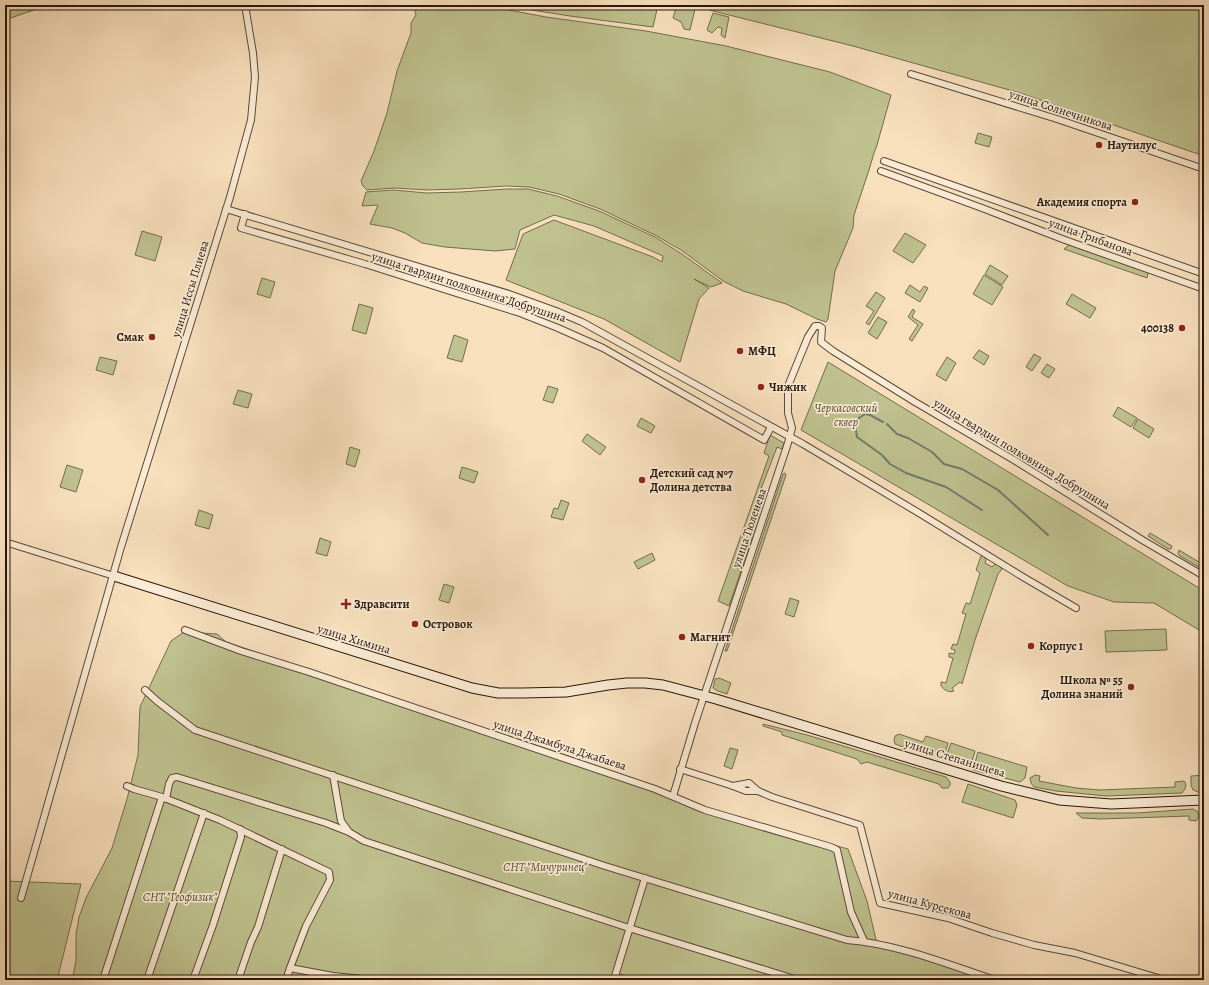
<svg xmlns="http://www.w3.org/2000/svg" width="1209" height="985" font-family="Alegreya,serif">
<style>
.green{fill:#bfc28f;stroke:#736c4e}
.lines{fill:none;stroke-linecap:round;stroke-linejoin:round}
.stream{stroke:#6f7b6d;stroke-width:2}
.street-casing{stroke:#5b493a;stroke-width:8}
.secondary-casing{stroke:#27170e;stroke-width:11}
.street{stroke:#faebd4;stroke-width:6}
.secondary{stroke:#faebd4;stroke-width:9}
.poi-dot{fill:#8f2418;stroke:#faebd4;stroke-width:1.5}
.labels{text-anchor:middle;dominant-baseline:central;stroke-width:3.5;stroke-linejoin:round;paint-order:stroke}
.street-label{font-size:12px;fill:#27170e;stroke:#faebd4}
.poi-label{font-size:12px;font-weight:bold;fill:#27170e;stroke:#faebd4;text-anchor:start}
.park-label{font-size:12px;font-style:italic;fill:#554a35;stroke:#faebd4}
</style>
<rect width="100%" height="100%" fill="#f8e0bd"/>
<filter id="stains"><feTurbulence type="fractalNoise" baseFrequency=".005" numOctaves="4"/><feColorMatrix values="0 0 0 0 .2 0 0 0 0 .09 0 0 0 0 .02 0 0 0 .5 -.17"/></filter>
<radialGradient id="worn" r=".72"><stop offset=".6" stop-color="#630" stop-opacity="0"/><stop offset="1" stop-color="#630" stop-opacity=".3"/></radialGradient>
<g class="green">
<path d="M5 5H48L5 20Z"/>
<path d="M413 5H482L546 17 646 31 726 46 830 72 891 95 877 145 874 153 869 170 854 215 853 228 835 271 828 319 826 322 817 319 786 304 743 291 723 281 681 250 655 235 600 209 559 194 529 187 506 186 460 189 427 190 394 188 367 190 363 186 361 181 374 151 387 113 397 71 411 33V23L416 15Z"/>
<path d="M500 5H658L653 27 570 16Z"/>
<path d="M677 5 695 9 690 30 684 29 681 22 673 18Z"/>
<path d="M689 5H1204V156L1020 93 853 46Z"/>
<path d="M713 13 729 17 725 38 721 35 722 28 718 27 712 33 707 30Z"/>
<path d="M978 133 992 137 989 147 975 143Z"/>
<path d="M506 189H528L557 196 599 211 655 237 682 254 722 283 711 287 694 279 709 288 699 299 680 362 604 319 506 280 523 234 554 220 653 257 662 262 663 256 594 226 554 215 520 230 515 249 495 251 445 247 422 243 405 233 392 228 370 224 378 205 362 206 366 192 393 190 427 193 461 192Z"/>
<path d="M142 231 162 237 155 261 135 255Z"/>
<path d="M905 233 926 245 913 263 893 251Z"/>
<path d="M1069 245H1074L1145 270 1148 273 1147 278 1064 249Z"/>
<path d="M990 265 1008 276 1002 285 985 274Z"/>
<path d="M984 275 1003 287 992 305 973 294Z"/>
<path d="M262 278 275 282 270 298 257 294Z"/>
<path d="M910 285 920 292 924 286 928 288 920 302 905 293Z"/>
<path d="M876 292 885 298 869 325 866 323 874 311 866 306Z"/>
<path d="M1072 294 1096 308 1090 318 1066 304Z"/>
<path d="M359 304 373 308 366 334 352 330Z"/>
<path d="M913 309 915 311 912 317 923 324 912 341 909 339 918 325 908 317Z"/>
<path d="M878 317 887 322 877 339 868 333Z"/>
<path d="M454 335 468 340 462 362 447 358Z"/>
<path d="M979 350 989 356 984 365 973 358Z"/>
<path d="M1034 354 1041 358 1032 371 1026 367Z"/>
<path d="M100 357 117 361 113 375 96 370Z"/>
<path d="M947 357 956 363 946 381 936 375Z"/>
<path d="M828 362 1204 591V633L1154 603 1114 602 1068 586 801 430Z"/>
<path d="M1047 364 1055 369 1049 378 1041 373Z"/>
<path d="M548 386 558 389 553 403 543 400Z"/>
<path d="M238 390 252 394 248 408 233 404Z"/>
<path d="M1118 407 1137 418 1131 427 1113 416Z"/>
<path d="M641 418 655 426 651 433 637 426Z"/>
<path d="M1138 419 1154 429 1149 438 1133 428Z"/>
<path d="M587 434 606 447 600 455 582 441Z"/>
<path d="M770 435 784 443 782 449 777 447 756 502 761 504 758 522 729 606 718 601 769 456 764 453Z"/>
<path d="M350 447 360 450 355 467 346 464Z"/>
<path d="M67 465 83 470 76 492 60 487Z"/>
<path d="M462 467 478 472 474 483 459 478Z"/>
<path d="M785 473 786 475 727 651H725L783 474Z"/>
<path d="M561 500 569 503 563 520 551 517 554 508 558 509Z"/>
<path d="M199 510 213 515 209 529 195 525Z"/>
<path d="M1150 533 1172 546 1171 549H1168L1148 536Z"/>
<path d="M320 538 331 542 327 556 316 553Z"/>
<path d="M1179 550 1204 565V570L1180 556 1178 553Z"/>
<path d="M652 553 655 560 638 569 634 562Z"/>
<path d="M981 556H984L986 560 985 563 992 567 996 563 1002 569 998 574 975 640 962 684 960 682 952 688 954 691C949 693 944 690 941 686V682L946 683 953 658 949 657V653L954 654 955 650 951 649 953 644 957 645 966 614 962 613 966 603 970 604 980 573 976 570Z"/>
<path d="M444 584 454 587 449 603 439 600Z"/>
<path d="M790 598 799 601 794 617 785 614Z"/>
<path d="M1166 629 1167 650 1106 652 1105 631Z"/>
<path d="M184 632 217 634 226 642 586 762 669 791 705 807 775 829 848 849 867 901 877 944 990 980H72L76 961V934L79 917 86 898 112 848 127 799 138 755 140 707 171 641Z"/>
<path d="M719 678 731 683 727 694 718 691 713 688 715 679Z"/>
<path d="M763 724 807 735 946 777 950 782V785L948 788H942L939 784 867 762 861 764 857 759 782 735V732L763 726Z"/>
<path d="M899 734 923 742 926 736 948 743 945 753 937 751 936 755 906 748 895 744 894 740 895 736Z"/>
<path d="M951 743 975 751 970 768 954 761 955 757 947 754Z"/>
<path d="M730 748 738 750 732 769 724 766Z"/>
<path d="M978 752 1027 767 1025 778 1020 782 973 770Z"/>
<path d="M1035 775 1040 776 1039 781 1076 788 1100 790 1175 787V782L1184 781 1186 784 1185 789 1182 793 1106 796 1056 791 1034 787 1031 783 1030 778Z"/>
<path d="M1204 775V792H1198L1193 790 1191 785V776Z"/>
<path d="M968 784 1015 800 1017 805 1013 818 962 802Z"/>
<path d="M1193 809 1197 811 1199 816 1196 821 1189 820V816L1101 819 1082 818 1076 813H1137Z"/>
<path d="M5 881 81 884 57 980H5Z"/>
</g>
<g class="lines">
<g class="stream">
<path d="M883 422 870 415 865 414 859 418 855 424 857 437 882 455 890 464 906 473 946 487 982 510"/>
<path d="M887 424 897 434 908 438 932 452 944 464 962 469 998 490 1048 535"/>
</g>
<defs>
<g id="street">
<path d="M911 74 1057 119 1204 169"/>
<path d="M884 161 1204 274"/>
<path d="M881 171 982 208 1065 240 1204 289"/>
<path d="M226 209 509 294 556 311 582 322 803 444 919 513 1023 577 1076 608"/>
<path d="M245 214 241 228 365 264 453 292 520 313 558 328 603 348 764 440 771 427"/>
<path d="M5 542 114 576"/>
<path d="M185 630 241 651 309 672 655 789 705 810 831 847 837 850 851 912 864 941"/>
<path d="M145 690 157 701 195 730 605 866 847 940C898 944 947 964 995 980"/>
<path d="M680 769 733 786 749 783 758 791 772 797 860 825 880 903 948 918 992 933 1034 945 1075 953 1165 980"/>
<path d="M333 775 341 821 349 832 364 841 629 928 798 980"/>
<path d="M127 786 134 789 162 797"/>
<path d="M733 786 746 791H758"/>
<path d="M673 796 695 723 788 443 792 428 788 413V386L808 337 815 326H819L822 328 821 342 833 351 915 402 1014 460 1144 541 1204 576"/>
<path d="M166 799 169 784 172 778 177 777 326 823 349 832"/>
<path d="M21 898 121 547 230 197 251 120 255 77 253 53 245 5"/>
<path d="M103 980 162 797 220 820 329 872 330 880 306 926 290 968"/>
<path d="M147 980 204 813"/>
<path d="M193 980 213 925 241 837 240 829"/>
<path d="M238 980 251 942 258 927 282 849"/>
<path d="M286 980 290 968 333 976 373 980"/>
<path d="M626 980 615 976 645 878"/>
</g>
<path id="secondary" d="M114 576 472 688 498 693H523L566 692 608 685 627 683H645L663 685 716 699 1001 786 1059 800 1111 804 1204 800"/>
</defs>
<use href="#street" class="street-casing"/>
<use href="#secondary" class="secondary-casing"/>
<use href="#street" class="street"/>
<use href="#secondary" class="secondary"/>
</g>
<g class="poi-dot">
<circle cx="1099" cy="145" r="4"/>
<circle cx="1135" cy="202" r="4"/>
<circle cx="1182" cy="328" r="4"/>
<circle cx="152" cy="337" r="4"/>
<circle cx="740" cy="351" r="4"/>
<circle cx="761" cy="387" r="4"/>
<circle cx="642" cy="480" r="4"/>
<path d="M344 598h4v4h4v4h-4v4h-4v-4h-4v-4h4z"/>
<circle cx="415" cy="624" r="4"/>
<circle cx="682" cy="637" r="4"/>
<circle cx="1031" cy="646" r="4"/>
<circle cx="1131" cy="687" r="4"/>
</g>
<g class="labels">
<g class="street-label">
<text transform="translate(1061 110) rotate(18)">улица Солнечникова</text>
<text transform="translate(1091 237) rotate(20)">улица Грибанова</text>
<text transform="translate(469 287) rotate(18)">улица гвардии полковника Добрушина</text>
<text transform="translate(190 289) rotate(-73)">улица Иссы Плиева</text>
<text transform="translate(1022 454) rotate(31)">улица гвардии полковника Добрушина</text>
<text transform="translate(749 528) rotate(-71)">улица Тюленева</text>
<text transform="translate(354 639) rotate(17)">улица Химина</text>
<text transform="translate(560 745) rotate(18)">улица Джамбула Джабаева</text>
<text transform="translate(955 758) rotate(17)">улица Степанищева</text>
<text transform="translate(930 904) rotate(15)">улица Курсекова</text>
</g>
<g class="poi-label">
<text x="1107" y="145">Наутилус</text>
<text x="1127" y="202" text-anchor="end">Академия спорта</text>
<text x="1174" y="328" text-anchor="end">400138</text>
<text x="144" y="337" text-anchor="end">Смак</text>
<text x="748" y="351">МФЦ</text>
<text x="769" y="387">Чижик</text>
<text x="650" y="473">Детский сад №7<tspan x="650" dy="14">Долина детства</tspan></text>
<text x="354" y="604">Здравсити</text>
<text x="423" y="624">Островок</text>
<text x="690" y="637">Магнит</text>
<text x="1039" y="646">Корпус 1</text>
<text x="1123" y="680" text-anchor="end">Школа № 55<tspan x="1123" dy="14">Долина знаний</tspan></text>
</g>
<g class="park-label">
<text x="846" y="408">Черкасовский<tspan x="846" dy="14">сквер</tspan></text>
<text x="545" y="867">СНТ "Мичуринец"</text>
<text x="180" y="897">СНТ "Геофизик"</text>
</g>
</g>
<rect width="1209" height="985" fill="none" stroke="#f8e0bd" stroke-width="20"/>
<rect x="6" y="6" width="1197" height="973" fill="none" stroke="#27170e" stroke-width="2"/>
<rect x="10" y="10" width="1189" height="965" fill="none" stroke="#27170e"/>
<rect width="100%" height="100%" filter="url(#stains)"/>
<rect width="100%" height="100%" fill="url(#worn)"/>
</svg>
